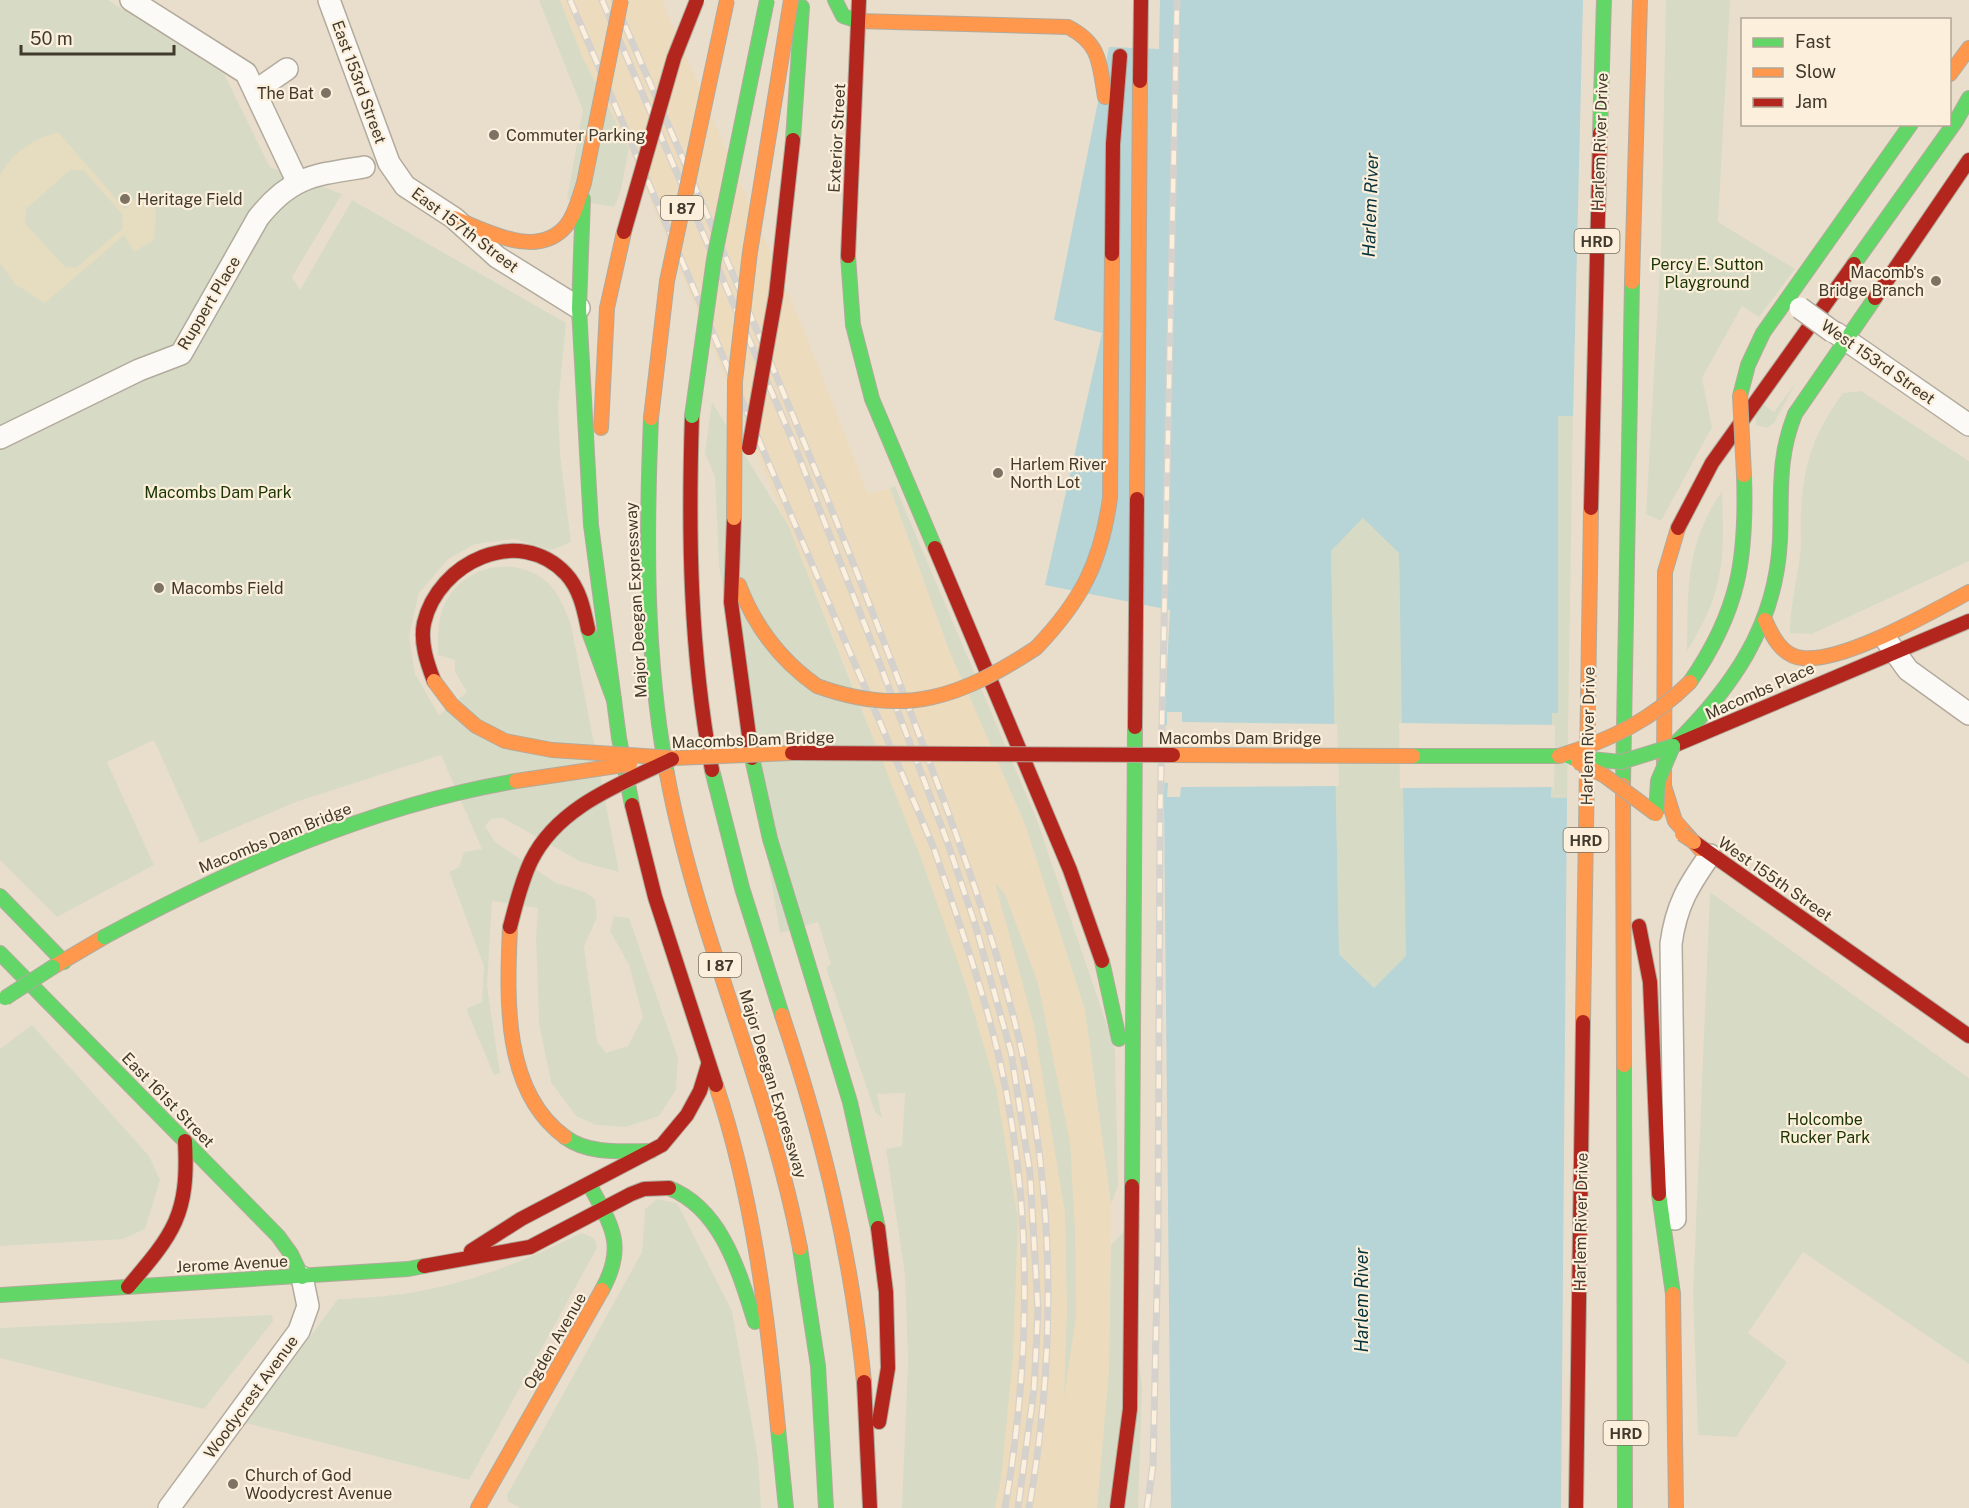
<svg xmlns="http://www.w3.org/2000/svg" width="1969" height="1508" font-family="'Public Sans',sans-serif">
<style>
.built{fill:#eddbbd}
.green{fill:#d7dbc5}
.sand{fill:#e6dcc0;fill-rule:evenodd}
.water{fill:#b7d4d6;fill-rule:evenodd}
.pier{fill:#e9decc}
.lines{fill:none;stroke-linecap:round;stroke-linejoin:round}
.street-casing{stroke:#b2aa9c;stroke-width:24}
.fast-casing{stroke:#b2aa9c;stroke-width:16}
.slow-casing{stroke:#b2aa9c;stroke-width:16}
.jam-casing{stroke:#b2aa9c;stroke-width:16}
.street{stroke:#fcfaf7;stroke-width:21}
.fast{stroke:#63d668;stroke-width:14}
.slow{stroke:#ff974d;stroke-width:14}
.jam{stroke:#b3261e;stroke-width:14}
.rail-casing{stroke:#d5d1cc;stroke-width:7}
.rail{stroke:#fcf0dc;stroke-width:4.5;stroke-dasharray:14;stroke-linecap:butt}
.street-bridge-casing{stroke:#b2aa9c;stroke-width:24;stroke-linecap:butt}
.fast-bridge-casing{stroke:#b2aa9c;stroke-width:16;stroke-linecap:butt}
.slow-bridge-casing{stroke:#b2aa9c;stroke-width:16;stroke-linecap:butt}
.jam-bridge-casing{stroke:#b2aa9c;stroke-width:16;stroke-linecap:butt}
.street-bridge{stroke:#fcfaf7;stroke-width:21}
.fast-bridge{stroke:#63d668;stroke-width:14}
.slow-bridge{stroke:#ff974d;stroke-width:14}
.jam-bridge{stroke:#b3261e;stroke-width:14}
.poi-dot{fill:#7c7364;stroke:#fcf0dc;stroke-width:2}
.labels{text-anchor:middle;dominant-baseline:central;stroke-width:4.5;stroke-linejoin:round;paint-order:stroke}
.shield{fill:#fcf0dc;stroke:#797061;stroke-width:1.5}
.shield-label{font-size:15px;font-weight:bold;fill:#41392c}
.street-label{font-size:16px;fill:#41392c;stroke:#fcf0dc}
.poi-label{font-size:16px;fill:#41392c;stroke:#fcf0dc;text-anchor:start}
.park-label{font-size:16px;fill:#1b3503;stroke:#fcf0dc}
.water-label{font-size:18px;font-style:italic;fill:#06323b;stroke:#fcf0dc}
</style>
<rect width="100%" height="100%" fill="#e9decc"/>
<path class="built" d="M560 0H662L807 338 868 494 890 488 949 650 1025 824 1085 1010 1111 1204 1109 1370 1097 1508H995L1001 1479 1018 1219 996 1087 965 982 846 666 629 149 582 56Z"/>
<g class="green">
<path d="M0 0H108L224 74 270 167 342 194 292 277 300 290 352 200 566 323 558 407 560 455 571 542 552 550 514 539 475 544 448 559 419 593 409 636 415 674 439 715 467 692 455 672V660L438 655C438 637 437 617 446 601 466 565 514 555 546 581 559 592 565 610 571 625L619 872 581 862 503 818 491 819 485 826 495 842 556 883 585 892 595 899 597 917 584 947 597 1041 606 1053 628 1046 643 1017 629 965 610 931 614 916 629 918 678 1057 676 1090 659 1116 626 1127 596 1125 576 1116 551 1082 539 1023 536 937 538 908 492 901 487 986 500 1073 494 1075 466 1009 482 1002 484 966 449 872 459 867 464 852 482 849 441 755 296 802 200 843 154 740 107 762 154 865 57 917 0 860Z"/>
<path d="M539 0H560L582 56 629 148 620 194 614 207 567 199 583 110Z"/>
<path d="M1666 0H1730L1718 222 1795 269 1759 317 1742 306 1702 378 1712 427 1661 521 1646 514 1661 248Z"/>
<path d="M1797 381 1774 423 1767 428 1756 425 1755 399 1774 412Z"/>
<path d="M1861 391 1969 461V561L1812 634 1790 633C1790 606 1797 581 1800 555 1802 541 1800 527 1801 513 1803 464 1814 433 1843 393Z"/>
<path d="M712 402 788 525 921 858 965 982 996 1087 1018 1219 1013 1356 1001 1479 995 1508H902L908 1360 905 1275 886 1149 902 1146 905 1093 877 1094 882 1118 875 1112 826 968 831 964 818 922 780 933 719 565 715 477 705 453Z"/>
<path d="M1558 415 1573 416 1567 798H1551L1552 713H1558Z"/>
<path d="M895 486 1037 820 1115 1049 1118 1186 1111 1204 1085 1010 1025 824 949 650 890 488Z"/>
<path d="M1722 491C1725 560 1724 592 1687 651 1688 587 1685 546 1722 491Z"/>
<path d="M1363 518 1399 552 1407 956 1374 988 1339 954 1331 551Z"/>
<path d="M995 883 1005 894 1038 983 1070 1142 1075 1228 1076 1316 1064 1398 1067 1309 1065 1213 1034 1025Z"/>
<path d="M1710 892 1969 1078V1364L1803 1252 1748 1333 1787 1362 1736 1437 1698 1435 1693 1294Z"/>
<path d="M32 1025 149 1156 160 1180 145 1229 123 1239 0 1246V1049Z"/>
<path d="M657 1199 677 1203 732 1311 758 1458 761 1508H520L508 1501 507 1495 642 1252 645 1209Z"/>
<path d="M1124 1231 1142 1387 1138 1508H1097L1109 1370 1111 1245Z"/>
<path d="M581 1233C591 1236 596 1238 597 1248L469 1480 246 1423 338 1299C432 1297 499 1274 581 1233Z"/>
<path d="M272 1315 273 1321 204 1409 0 1358V1328Z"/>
</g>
<path class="sand" d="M58 132 125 209 139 193 156 210 154 240 134 252 124 235 45 303 15 284 0 263V175C13 152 33 139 58 132ZM70 170H83L123 215 122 229 76 268 64 266 25 223 26 209Z"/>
<path class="water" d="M1160 0H1583L1573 416H1558V713H1552L1551 798H1567L1561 1508H1171L1164 802 1165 707 1170 610 1045 585 1102 333 1054 320 1109 47 1159 49ZM1363 518 1399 553 1406 956 1374 988 1339 954 1331 551Z"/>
<g class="pier">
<path d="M1167 712H1182V722L1337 724 1339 786 1181 787 1180 797H1167L1168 783 1161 782V725H1167Z"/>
<path d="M1399 723 1555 725 1554 795 1568 796H1554L1553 787 1400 788Z"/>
</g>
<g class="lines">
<defs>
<g id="street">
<path d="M131 0 246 73 297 181"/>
<path d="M329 0 389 163 405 186 454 218 497 257 579 308"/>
<path d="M255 91 287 69"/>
<path d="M1836 333 1969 425"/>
<path d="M0 438 139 370 181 354 258 218C291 176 314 175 364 167"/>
<path d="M1887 641 1908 670 1969 714"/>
<path d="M1675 1219 1671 944C1676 906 1688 886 1710 855"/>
<path d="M169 1508 299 1331 308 1306 302 1277"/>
</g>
<g id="fast">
<path d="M835 0 843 16 858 21"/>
<path d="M1600 133 1604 0"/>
<path d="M793 140 802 7"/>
<path d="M848 256 853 325 872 399 935 548"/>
<path d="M1854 264 1956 121 1969 98"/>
<path d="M579 308 591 525 619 738 632 805"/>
<path d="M579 308 583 199"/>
<path d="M1740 396 1748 365 1763 333 1911 124"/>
<path d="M651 418C646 536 645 656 667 774"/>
<path d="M588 629 614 700"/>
<path d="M1690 682C1739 611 1747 559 1744 475"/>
<path d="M1673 746C1732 688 1776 626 1780 540 1782 494 1777 459 1795 414L1875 298"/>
<path d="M1413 756H1559"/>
<path d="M752 758 770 839 850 1102 878 1228"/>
<path d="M712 770 742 888 782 1015"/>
<path d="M1623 785 1632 282"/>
<path d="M0 896 64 962"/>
<path d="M0 953 278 1236 291 1254 302 1277"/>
<path d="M1102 961 1119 1039"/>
<path d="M1624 1065 1625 1508"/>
<path d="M565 1137C589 1155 623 1151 651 1151"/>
<path d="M589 1184C611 1225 627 1245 602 1290"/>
<path d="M1132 1186 1135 727"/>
<path d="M669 1188C722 1209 739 1272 755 1322"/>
<path d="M1659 1194 1673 1294"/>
<path d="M800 1248 818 1366 826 1508"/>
<path d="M0 1295 408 1269 424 1266"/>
<path d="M778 1428 786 1508"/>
</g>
<g id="slow">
<path d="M858 21 1068 27C1101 44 1099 63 1105 97"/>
<path d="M1950 74 1969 48"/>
<path d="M454 218C487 231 537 260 566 226 576 214 579 197 584 183"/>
<path d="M1632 282 1640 0"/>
<path d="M601 428 607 308 624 232"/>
<path d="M1137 499 1140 81"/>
<path d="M1678 528 1665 572 1664 786 1675 821 1700 849"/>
<path d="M739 585C755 627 780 660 817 686"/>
<path d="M1765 620C1772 636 1782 656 1802 658 1844 663 1931 612 1969 592"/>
<path d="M1036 648C1081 601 1101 563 1110 498L1112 254"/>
<path d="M1173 755 1413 756"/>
<path d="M667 774C697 936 769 1086 800 1248"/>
<path d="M1623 785 1624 1065"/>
<path d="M510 927C507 997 502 1091 565 1137"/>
<path d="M53 967 104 937"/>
<path d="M782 1015C823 1138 851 1252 864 1382"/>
<path d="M1583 1022 1591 508"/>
<path d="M716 1085C753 1197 767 1311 778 1428"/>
<path d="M1673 1294 1676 1508"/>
<path d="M478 1508 602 1290"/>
</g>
<g id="jam">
<path d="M1140 81 1141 0"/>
<path d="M1112 254 1113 144 1120 56"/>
<path d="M848 256 859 0"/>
<path d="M1875 298 1969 160"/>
<path d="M692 416C688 535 690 653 712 770"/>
<path d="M1591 508 1600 133"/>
<path d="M734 518 731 602 752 758"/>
<path d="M1678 528 1712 463 1854 264"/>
<path d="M935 548 1070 870 1102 961"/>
<path d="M434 681C427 663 420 642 424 623 438 562 519 524 566 574 580 589 584 610 588 629"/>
<path d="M1135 727 1137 499"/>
<path d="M1673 746 1969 621"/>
<path d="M632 805 655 897 716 1085"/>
<path d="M1694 842 1969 1036"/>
<path d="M1639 926 1650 982 1659 1194"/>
<path d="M878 1228 886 1292 888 1368 879 1422"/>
<path d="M471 1251 521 1219 662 1145 687 1115 700 1091 708 1065"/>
<path d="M424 1266 530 1247 631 1194 644 1189 669 1188"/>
<path d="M128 1287C174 1233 189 1215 185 1141"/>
<path d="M864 1382 870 1508"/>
<path d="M1576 1508 1583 1022"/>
</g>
</defs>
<use href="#street" class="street-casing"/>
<use href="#fast" class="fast-casing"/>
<use href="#slow" class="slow-casing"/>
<use href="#jam" class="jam-casing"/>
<use href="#street" class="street"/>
<use href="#fast" class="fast"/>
<use href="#slow" class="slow"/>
<use href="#jam" class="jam"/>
<defs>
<g id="rail">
<path d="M570 0 933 846C956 914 981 982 998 1053 1033 1202 1031 1358 1005 1508"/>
<path d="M602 0 792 439 873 646 947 841 975 924 1011 1052 1030 1173 1038 1310 1034 1389 1018 1508"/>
<path d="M614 0C709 220 807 439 892 663 939 789 991 916 1021 1048 1055 1199 1056 1356 1029 1508"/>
<path d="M1147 1508 1153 1465 1158 1243 1160 820 1177 0"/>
</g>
</defs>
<use href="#rail" class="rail-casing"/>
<use href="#rail" class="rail"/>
<defs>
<path id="street-bridge" d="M1800 308 1833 332"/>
<g id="fast-bridge">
<path d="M692 416 714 259 767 0"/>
<path d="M1570 757 1621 762 1673 746"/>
<path d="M1656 814 1658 781 1673 746"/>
<path d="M104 937C234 867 370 806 516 781"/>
<path d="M5 998 53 967"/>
</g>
<g id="slow-bridge">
<path d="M584 183 621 0"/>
<path d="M1740 396 1744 475"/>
<path d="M651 418 667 281 727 0"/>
<path d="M734 518 735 381 750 252 791 0"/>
<path d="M434 681 452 705 476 726 505 741 552 750 674 758 792 753"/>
<path d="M817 686C905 718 961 697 1036 648"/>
<path d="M1559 756C1610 740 1652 720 1690 682"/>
<path d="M1578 762 1605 776 1656 814"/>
<path d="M516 781 630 764"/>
<path d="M1682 834 1694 842"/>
</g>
<g id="jam-bridge">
<path d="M624 232 674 58 697 0"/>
<path d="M749 448 776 295 793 140"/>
<path d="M792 753 1173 755"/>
<path d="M510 927C516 904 521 882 531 861 558 806 621 784 672 759"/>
<path d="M1117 1508 1130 1409 1132 1186"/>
</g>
</defs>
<use href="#street-bridge" class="street-bridge-casing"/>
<use href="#fast-bridge" class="fast-bridge-casing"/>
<use href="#slow-bridge" class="slow-bridge-casing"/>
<use href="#jam-bridge" class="jam-bridge-casing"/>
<use href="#street-bridge" class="street-bridge"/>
<use href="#fast-bridge" class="fast-bridge"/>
<use href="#slow-bridge" class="slow-bridge"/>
<use href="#jam-bridge" class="jam-bridge"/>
</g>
<g class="poi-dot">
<circle cx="326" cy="93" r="6"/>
<circle cx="494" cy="135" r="6"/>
<circle cx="125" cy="199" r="6"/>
<circle cx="1936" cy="281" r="6"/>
<circle cx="998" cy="473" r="6"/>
<circle cx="159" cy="588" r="6"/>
<circle cx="233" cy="1484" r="6"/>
</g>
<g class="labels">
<g class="shield">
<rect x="661" y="196" width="42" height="24" rx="4.5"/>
<rect x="1574.5" y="229" width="45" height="24" rx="4.5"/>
<rect x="1563.5" y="828" width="45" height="24" rx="4.5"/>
<rect x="699" y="953" width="42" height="24" rx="4.5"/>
<rect x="1603.5" y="1421" width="45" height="24" rx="4.5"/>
</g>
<g class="shield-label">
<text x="682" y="208">I 87</text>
<text x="1597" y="241">HRD</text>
<text x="1586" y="840">HRD</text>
<text x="720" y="965">I 87</text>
<text x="1626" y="1433">HRD</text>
</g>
<g class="street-label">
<text transform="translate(359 82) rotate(70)">East 153rd Street</text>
<text transform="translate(837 138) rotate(-87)">Exterior Street</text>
<text transform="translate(1600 142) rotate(-88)">Harlem River Drive</text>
<text transform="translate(465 230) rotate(37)">East 157th Street</text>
<text transform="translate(209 303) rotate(-59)">Ruppert Place</text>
<text transform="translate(1878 362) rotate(35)">West 153rd Street</text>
<text transform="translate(636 600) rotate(-93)">Major Deegan Expressway</text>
<text transform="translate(1760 691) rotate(-24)">Macombs Place</text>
<text transform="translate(1588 736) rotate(-89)">Harlem River Drive</text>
<text x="1240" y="738">Macombs Dam Bridge</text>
<text transform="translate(753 740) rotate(-2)">Macombs Dam Bridge</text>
<text transform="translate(275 838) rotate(-22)">Macombs Dam Bridge</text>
<text transform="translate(1775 879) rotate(35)">West 155th Street</text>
<text transform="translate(773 1084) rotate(73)">Major Deegan Expressway</text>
<text transform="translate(168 1100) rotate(46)">East 161st Street</text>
<text transform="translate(1581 1222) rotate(-89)">Harlem River Drive</text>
<text transform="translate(232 1264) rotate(-3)">Jerome Avenue</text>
<text transform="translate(555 1341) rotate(-60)">Ogden Avenue</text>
<text transform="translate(251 1397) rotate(-54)">Woodycrest Avenue</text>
</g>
<g class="poi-label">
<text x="314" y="93" text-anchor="end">The Bat</text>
<text x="506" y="135">Commuter Parking</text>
<text x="137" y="199">Heritage Field</text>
<text x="1924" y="272" text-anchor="end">Macomb's<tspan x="1924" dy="18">Bridge Branch</tspan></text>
<text x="1010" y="464">Harlem River<tspan x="1010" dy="18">North Lot</tspan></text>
<text x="171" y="588">Macombs Field</text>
<text x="245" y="1475">Church of God<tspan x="245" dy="18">Woodycrest Avenue</tspan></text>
</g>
<g class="park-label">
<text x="1707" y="264">Percy E. Sutton<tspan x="1707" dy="18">Playground</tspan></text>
<text x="218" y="492">Macombs Dam Park</text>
<text x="1825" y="1119">Holcombe<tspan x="1825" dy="18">Rucker Park</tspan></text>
</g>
<g class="water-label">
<text transform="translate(1370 205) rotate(-88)">Harlem River</text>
<text transform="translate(1361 1300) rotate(-90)">Harlem River</text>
</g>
</g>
<rect x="1741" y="18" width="210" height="108" fill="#fcf0dc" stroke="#b1a796" stroke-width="1.5"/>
<rect x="1753" y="38" width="30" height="9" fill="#63d668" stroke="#b1a796" stroke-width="1.5"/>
<text x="1795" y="48" font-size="18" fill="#41392c">Fast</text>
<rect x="1753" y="68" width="30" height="9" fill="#ff974d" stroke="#b1a796" stroke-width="1.5"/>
<text x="1795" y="78" font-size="18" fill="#41392c">Slow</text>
<rect x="1753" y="98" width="30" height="9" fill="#b3261e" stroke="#b1a796" stroke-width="1.5"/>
<text x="1795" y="108" font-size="18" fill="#41392c">Jam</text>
<path d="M21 45v9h153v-9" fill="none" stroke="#41392c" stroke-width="3"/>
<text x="30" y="45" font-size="18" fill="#41392c" stroke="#fcf0dc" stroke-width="4.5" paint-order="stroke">50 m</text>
</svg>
